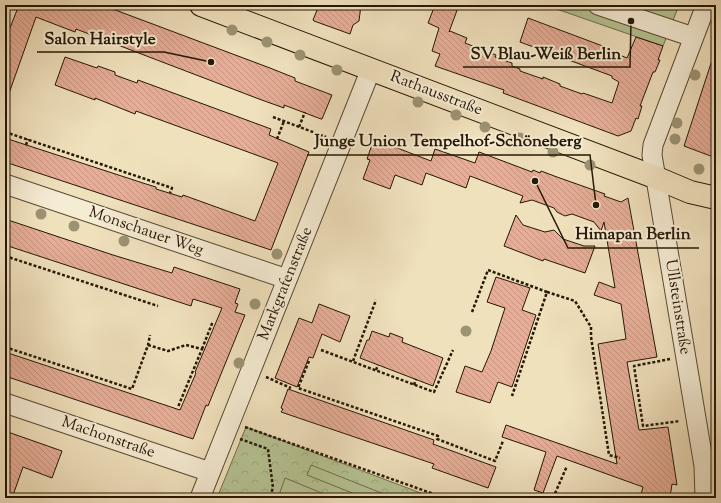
<svg xmlns="http://www.w3.org/2000/svg" width="721" height="503" font-family="'Sorts Mill Goudy',serif">
<style>
.forest{fill:url(#forest-crowns);stroke:#6e6d4c}
.pitch{fill:#b6c393;stroke:#6e6d4c}
.building{fill:url(#building-back-hatch);stroke:#251704}
.lines{fill:none;stroke-linecap:round;stroke-linejoin:round}
.minor-casing{stroke:#584a32;stroke-width:21}
.major-casing{stroke:#251704;stroke-width:24}
.path{stroke:#251704;stroke-width:2.5;stroke-dasharray:3 2;stroke-linecap:butt}
.minor{stroke:#f5ecd4;stroke-width:19}
.major{stroke:#f0e1bd;stroke-width:22}
.tree{fill:#9c9373}
.labels{text-anchor:middle;dominant-baseline:central;stroke-width:4;stroke-linejoin:round;paint-order:stroke}
.street-label{font-size:16px;fill:#251704;stroke:#f5ecd4}
.leader{fill:none;stroke:#251704;stroke-width:1.5}
.callout-dot{fill:#251704;stroke:#f5ecd4;stroke-width:1.5}
.callout-label{font-size:17px;text-anchor:middle;font-weight:bold;fill:#251704;stroke:#f5ecd4;stroke-width:4;stroke-linejoin:round;paint-order:stroke}
</style>
<defs>
<pattern id="forest-crowns" width="20" height="18" patternUnits="userSpaceOnUse"><rect width="20" height="18" fill="#b6c393"/><path d="M2 6a3 3 0 1 1 6 0M12 15a3 3 0 1 1 6 0" fill="none" stroke="#9ca77d"/></pattern>
<pattern id="building-back-hatch" width="6" height="6" patternUnits="userSpaceOnUse"><rect width="6" height="6" fill="#e7ad96"/><path d="M-1 5l2 2M0 0l6 6M5-1l2 2" fill="none" stroke="#c69480"/></pattern>
</defs>
<rect width="100%" height="100%" fill="#f0e1bd"/>
<filter id="stains"><feTurbulence type="fractalNoise" baseFrequency=".005" numOctaves="4"/><feColorMatrix values="0 0 0 0 .2 0 0 0 0 .09 0 0 0 0 .02 0 0 0 .5 -.17"/></filter>
<radialGradient id="worn" r=".72"><stop offset=".6" stop-color="#630" stop-opacity="0"/><stop offset="1" stop-color="#630" stop-opacity=".3"/></radialGradient>
<path class="forest" d="M246 427 434 498H217Z"/>
<g class="pitch">
<path d="M545 5H679L663 46Z"/>
<path d="M311 465 394 498H365L307 475Z"/>
<path d="M285 478 334 498H278Z"/>
</g>
<g class="building">
<path d="M7 5H102L270 68 295 78V81L332 95 322 119H321L284 105V108L259 99 76 29 75 32 36 17 7 99H5V26L10 28 17 10Z"/>
<path d="M319 5H361L359 21 353 25 350 34 314 21 313 20Z"/>
<path d="M435 5H459L449 32 450 31 467 38 465 43 496 55 495 57 512 63V66L520 69V71L543 79V77L560 84V86L582 94 583 93 612 103 619 82 612 78V76L520 42 528 18 608 48 607 50 627 58 636 37 663 46 658 60H660L655 72H653L640 106H642L638 119 636 118 631 131 618 136 503 93 504 90 435 66 440 54 432 51 439 28 428 23Z"/>
<path d="M714 54 716 55V158L684 146Z"/>
<path d="M65 57 97 68 98 66 115 72V75L137 83 138 80 271 129 269 135 309 152 271 250 5 162V138L146 184 156 187V189L182 197 183 195 255 221 278 163 136 111 135 114 95 98V100L55 85Z"/>
<path d="M374 139 431 161 435 149 475 163 479 152 532 172 533 170 540 173 541 171 557 177 605 194 604 196 621 202 628 198 657 357 627 362 639 430 668 427 677 485 672 484 670 498H640L643 487 557 456 543 493 534 490 546 452 502 437 506 425 617 464 598 344 626 339 621 304 594 295 599 282 615 288 604 222 601 231 594 222 572 214 565 216 557 212 554 208 532 200 520 203 523 196 470 176 466 188 426 173 422 185 395 175 390 189 363 179 370 160 367 159Z"/>
<path d="M516 215 523 225 545 232 554 230 563 239 584 246H595L585 273 544 259 543 261 504 246Z"/>
<path d="M5 219 113 255 172 273 174 267 240 289 235 303 238 304 235 312 245 315 208 406 206 405 193 439 5 376V352L180 410 196 373 195 372 222 308 193 299 191 306 5 245Z"/>
<path d="M496 277 530 288 522 310 536 315 512 387 498 382 490 403 456 392 465 366 482 372 491 351 505 308 487 302Z"/>
<path d="M319 304 350 316 340 342 322 334 313 358 309 357 297 387 275 378 299 318 312 323Z"/>
<path d="M372 331 389 337 390 333 403 338 402 342 443 358 433 386 360 358 367 340H369Z"/>
<path d="M288 389 434 440 433 444 496 467 488 488 432 468 434 464 281 412 283 409 281 408Z"/>
<path d="M5 431 62 451 52 478 23 467 12 498H5Z"/>
</g>
<g class="lines">
<defs>
<g id="minor">
<path d="M598 5 693 37"/>
<path d="M5 184 287 279"/>
<path d="M5 403 210 472"/>
<path d="M200 498 371 69"/>
<path d="M705 498 704 466 652 155 653 145 706 5"/>
</g>
<path id="major" d="M201 5 657 178 690 192 716 198"/>
</defs>
<use href="#minor" class="minor-casing"/>
<use href="#major" class="major-casing"/>
<g class="path">
<path d="M273 117 326 137"/>
<path d="M299 127 305 112"/>
<path d="M5 132 172 188 170 193"/>
<path d="M277 139 284 121"/>
<path d="M26 145 28 139"/>
<path d="M5 256 158 306"/>
<path d="M547 292 575 301 591 327V337L609 455 620 458"/>
<path d="M472 312 488 270 547 292 512 396"/>
<path d="M148 345 168 351 186 345 202 349 178 407"/>
<path d="M5 347 132 389 148 345 150 335"/>
<path d="M202 349 213 321"/>
<path d="M321 350 434 392 453 350"/>
<path d="M670 359 634 366 643 426 680 421"/>
<path d="M309 361 298 388 438 436 437 439 495 461 503 441"/>
<path d="M353 361 376 300"/>
<path d="M376 370 378 365"/>
<path d="M266 377 291 388"/>
<path d="M414 385 416 379"/>
<path d="M245 427 445 498"/>
<path d="M240 439 268 449 273 488 269 498"/>
<path d="M553 498 567 466"/>
<path d="M675 498V496H689"/>
</g>
<use href="#minor" class="minor"/>
<use href="#major" class="major"/>
</g>
<g class="tree">
<circle cx="232" cy="30" r="5.5"/>
<circle cx="267" cy="42" r="5.5"/>
<circle cx="300" cy="55" r="5.5"/>
<circle cx="337" cy="70" r="5.5"/>
<circle cx="695" cy="75" r="5.5"/>
<circle cx="418" cy="102" r="5.5"/>
<circle cx="456" cy="115" r="5.5"/>
<circle cx="677" cy="123" r="5.5"/>
<circle cx="485" cy="127" r="5.5"/>
<circle cx="520" cy="138" r="5.5"/>
<circle cx="675" cy="139" r="5.5"/>
<circle cx="553" cy="152" r="5.5"/>
<circle cx="590" cy="165" r="5.5"/>
<circle cx="699" cy="169" r="5.5"/>
<circle cx="41" cy="214" r="5.5"/>
<circle cx="74" cy="226" r="5.5"/>
<circle cx="124" cy="241" r="5.5"/>
<circle cx="277" cy="254" r="5.5"/>
<circle cx="255" cy="304" r="5.5"/>
<circle cx="466" cy="331" r="5.5"/>
<circle cx="239" cy="363" r="5.5"/>
</g>
<g class="labels">
<g class="street-label">
<text transform="translate(436 94) rotate(21)">Rathausstraße</text>
<text transform="translate(146 232) rotate(19)">Monschauer Weg</text>
<text transform="translate(286 284) rotate(-68)">Markgrafenstraße</text>
<text transform="translate(677 307) rotate(81)">Ullsteinstraße</text>
<text transform="translate(108 438) rotate(19)">Machonstraße</text>
</g>
</g>
<path class="leader" d="M211 62L164 52H37M631 21L630 67H463M596 205L590 155H307M535 181L568 248H699"/>
<g class="callout-dot">
<circle cx="211" cy="62" r="4"/>
<circle cx="631" cy="21" r="4"/>
<circle cx="596" cy="205" r="4"/>
<circle cx="535" cy="181" r="4"/>
</g>
<g class="callout-label">
<text x="100" y="44">Salon Hairstyle</text>
<text x="546" y="59">SV Blau-Weiß Berlin</text>
<text x="448" y="146">Junge Union Tempelhof-Schöneberg</text>
<text x="633" y="239">Himapan Berlin</text>
</g>
<rect width="721" height="503" fill="none" stroke="#f0e1bd" stroke-width="20"/>
<rect x="6" y="6" width="709" height="491" fill="none" stroke="#251704" stroke-width="2"/>
<rect x="10" y="10" width="701" height="483" fill="none" stroke="#251704"/>
<rect width="100%" height="100%" filter="url(#stains)"/>
<rect width="100%" height="100%" fill="url(#worn)"/>
</svg>
